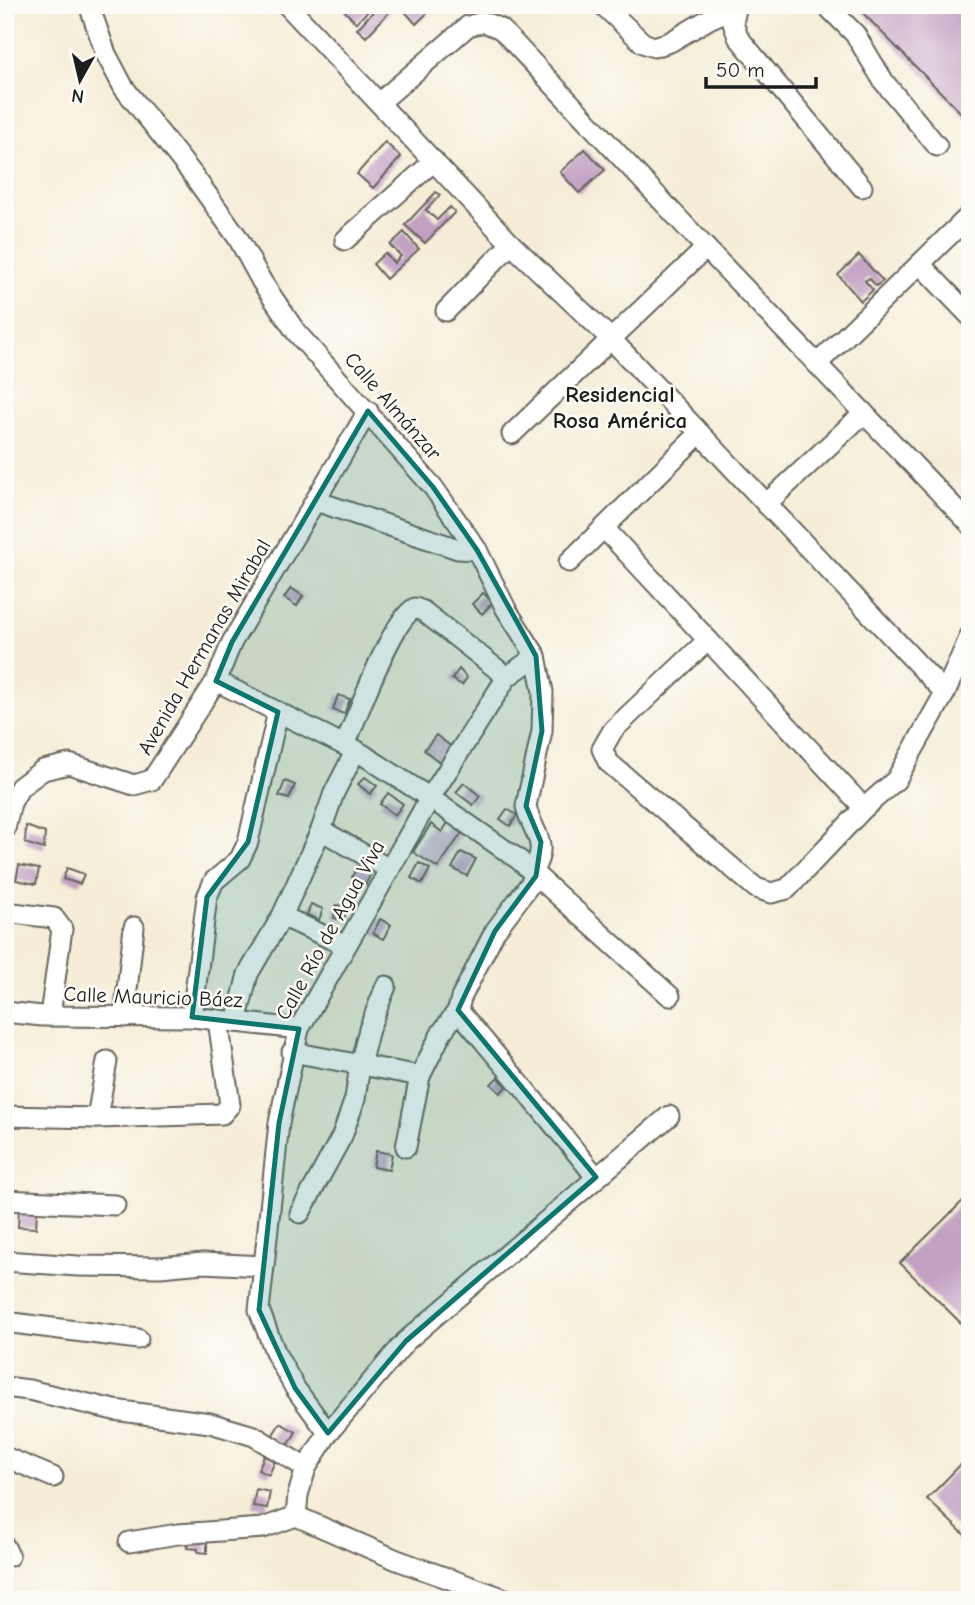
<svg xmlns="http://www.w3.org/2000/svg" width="975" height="1605" font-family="'Comic Neue',sans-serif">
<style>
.building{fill:#c2a0c2}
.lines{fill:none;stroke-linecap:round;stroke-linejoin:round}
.minor-casing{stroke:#68655e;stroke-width:23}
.minor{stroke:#fff;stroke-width:19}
.marked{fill:#0f766e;fill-opacity:0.2;stroke:#0f766e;stroke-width:5;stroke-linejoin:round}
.labels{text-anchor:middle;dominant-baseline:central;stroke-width:5;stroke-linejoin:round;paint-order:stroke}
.street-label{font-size:21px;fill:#1c1c1c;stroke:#fdfcf7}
.neighbourhood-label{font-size:23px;font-weight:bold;fill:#1c1c1c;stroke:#fdfcf7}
</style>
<rect width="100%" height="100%" fill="#fdfcf7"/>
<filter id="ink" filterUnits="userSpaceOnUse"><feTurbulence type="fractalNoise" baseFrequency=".0143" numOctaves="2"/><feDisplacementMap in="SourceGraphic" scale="14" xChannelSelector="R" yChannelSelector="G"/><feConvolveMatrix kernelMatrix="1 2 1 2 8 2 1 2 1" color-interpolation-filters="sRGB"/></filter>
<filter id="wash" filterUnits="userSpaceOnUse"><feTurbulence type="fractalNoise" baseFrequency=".00686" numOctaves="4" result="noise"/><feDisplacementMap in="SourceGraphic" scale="28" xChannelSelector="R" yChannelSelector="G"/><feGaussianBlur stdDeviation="1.57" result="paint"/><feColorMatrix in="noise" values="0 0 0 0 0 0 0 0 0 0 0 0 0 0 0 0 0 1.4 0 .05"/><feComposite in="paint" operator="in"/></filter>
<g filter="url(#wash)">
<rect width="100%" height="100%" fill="#f5edd8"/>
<g id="blocks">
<g class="building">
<path d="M339 5H374L356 23Z"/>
<path d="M379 5H390L393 8 366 37 357 29Z"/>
<path d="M399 5H436L416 24Z"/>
<path d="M855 5H970V122Z"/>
<path d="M385 142 401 157 373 188 357 174Z"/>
<path d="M585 149 605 170 579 193 560 172Z"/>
<path d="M436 192 440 195 426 210 437 220 450 207 455 212 425 243 405 225Z"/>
<path d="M404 232 419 249 386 279 373 264 385 253 394 263 401 256 390 245Z"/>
<path d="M859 255 883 281 876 286 869 278 865 281 873 290 861 301 838 275Z"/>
<path d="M291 588 303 596 297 606 284 598Z"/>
<path d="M483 593 493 602 482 614 472 604Z"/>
<path d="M459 669 467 678 462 685 452 679Z"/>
<path d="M338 695 350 699 344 714 333 710Z"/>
<path d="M436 735 453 748 442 764 424 750Z"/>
<path d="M365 777 377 786 370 794 358 784Z"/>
<path d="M285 781 295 785 289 799 279 796Z"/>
<path d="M464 783 480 796 473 805 456 792Z"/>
<path d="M388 793 403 804 395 815 380 804Z"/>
<path d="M507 809 517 815 510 826 500 819Z"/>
<path d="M449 821 463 831 438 868 413 852 431 824 442 832Z"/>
<path d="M26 826 45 833 44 849 25 843Z"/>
<path d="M461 852 476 859 467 876 452 868Z"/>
<path d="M419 863 430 869 422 884 411 878Z"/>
<path d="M19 865 39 869 36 884 16 880Z"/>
<path d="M357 866 371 873 366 884 352 877Z"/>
<path d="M67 868 84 874 80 884 63 879Z"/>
<path d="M311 904 323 909 319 920 307 915Z"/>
<path d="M336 905 346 906 344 920 334 918Z"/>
<path d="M380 919 391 925 383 939 373 933Z"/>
<path d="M498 1077 507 1086 500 1093 491 1084Z"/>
<path d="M376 1151 392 1154 389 1170 373 1167Z"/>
<path d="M970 1194V1332L900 1263Z"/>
<path d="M19 1208 37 1210 36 1228 18 1227Z"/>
<path d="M280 1423 296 1432 287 1448 271 1438Z"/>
<path d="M970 1455V1540L927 1499Z"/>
<path d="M264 1456 275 1461 269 1475 258 1470Z"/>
<path d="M256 1489 270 1492 267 1508 253 1506Z"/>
<path d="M207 1539V1553L198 1552V1549L187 1548 188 1540Z"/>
</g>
</g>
</g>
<g filter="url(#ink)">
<use href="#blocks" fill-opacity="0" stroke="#68655e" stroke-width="2"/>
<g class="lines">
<defs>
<g id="minor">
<path d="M89 5 106 54 124 88 193 175 238 238 262 282 296 332 433 487 477 550 506 609 536 656 543 692 542 731 526 806C532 834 551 841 532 872"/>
<path d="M287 5 511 244 611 339 945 693"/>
<path d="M603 5 643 43 654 47 670 42 709 19 735 7"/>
<path d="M737 5 733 23 738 37 862 187"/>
<path d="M826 5 855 34 884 82 937 146"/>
<path d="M380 102 468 26 484 22 501 29 706 248 970 524"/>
<path d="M345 240 434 161"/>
<path d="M920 264 970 316"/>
<path d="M446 311 511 244"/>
<path d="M817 364 970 215"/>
<path d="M512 434 706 248"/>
<path d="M316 501 458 549 477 550"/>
<path d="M766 504 864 413"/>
<path d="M604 528 864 808"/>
<path d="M569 562 699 434"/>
<path d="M708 640 613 730 602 749 608 762 756 888 771 893 787 889 864 808 896 780 945 693 970 636"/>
<path d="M216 681 362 754 430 798 518 859 670 996"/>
<path d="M345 745C357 717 391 620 415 608L423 611 507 677"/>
<path d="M5 829 11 803 20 787 43 770 69 764 134 785 152 780 216 681 232 642 368 411"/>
<path d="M321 830 389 869"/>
<path d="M5 912 54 918 62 929 50 1016"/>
<path d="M282 916 344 945"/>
<path d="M458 1010C504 1065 551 1120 596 1177"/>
<path d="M5 1012 42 1016 192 1017 299 1029"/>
<path d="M124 1017 134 927"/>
<path d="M192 1017 207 897 214 881 240 859 248 842 278 712"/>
<path d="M236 1022 248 974 282 916 321 830 334 793 356 750"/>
<path d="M292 1052 420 1076 442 1032 458 1010 461 998 495 931 536 876"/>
<path d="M5 1116 97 1118 222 1114 230 1105 218 1020"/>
<path d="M97 1118 107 1061"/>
<path d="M406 1147 420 1076"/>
<path d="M5 1200 115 1205"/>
<path d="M300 1213 342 1136 355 1099 360 1065 369 1029 386 986"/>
<path d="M5 1261 78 1266 160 1267 203 1263 264 1266 259 1310 276 1354 295 1388 328 1433 306 1468 254 1436 210 1423 114 1410 29 1390 5 1387"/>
<path d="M264 1266 279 1123 299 1029 430 798 507 677 536 656"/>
<path d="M5 1322 138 1339"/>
<path d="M328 1433 406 1341 669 1116"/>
<path d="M5 1457 53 1477"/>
<path d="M296 1516 397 1560 508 1600"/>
<path d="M129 1542 178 1534 263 1528 296 1516 298 1495 306 1468"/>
<path d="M5 1547 9 1556"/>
</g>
</defs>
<use href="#minor" class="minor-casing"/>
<use href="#minor" class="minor"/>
</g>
</g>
<path class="marked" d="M368 411 433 487 477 550 536 656 542 731 526 806 541 842 536 876 495 931 458 1010 596 1177 406 1341 328 1433 295 1388 259 1310 279 1123 299 1029 192 1017 207 897 248 842 278 712 216 681 232 642Z"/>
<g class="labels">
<g class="street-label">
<text transform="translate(393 406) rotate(49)">Calle Almánzar</text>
<text transform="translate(204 647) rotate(-60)">Avenida Hermanas Mirabal</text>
<text transform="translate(330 930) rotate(-61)">Calle Río de Agua Viva</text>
<text transform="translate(153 997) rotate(2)">Calle Mauricio Báez</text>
</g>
<g class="neighbourhood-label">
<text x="620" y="394">Residencial<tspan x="620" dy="26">Rosa América</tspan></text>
</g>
</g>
<rect width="975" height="1605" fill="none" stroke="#fdfcf7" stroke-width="28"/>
<g transform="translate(80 80) rotate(188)" stroke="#fdfcf7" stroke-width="5" paint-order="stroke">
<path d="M0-5L12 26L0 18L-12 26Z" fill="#1c1c1c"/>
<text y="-10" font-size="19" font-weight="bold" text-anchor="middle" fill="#1c1c1c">N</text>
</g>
<path d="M706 77v10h110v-10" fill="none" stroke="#1c1c1c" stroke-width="3.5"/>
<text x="716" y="77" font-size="21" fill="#1c1c1c" stroke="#fdfcf7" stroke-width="5" paint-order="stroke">50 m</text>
</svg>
